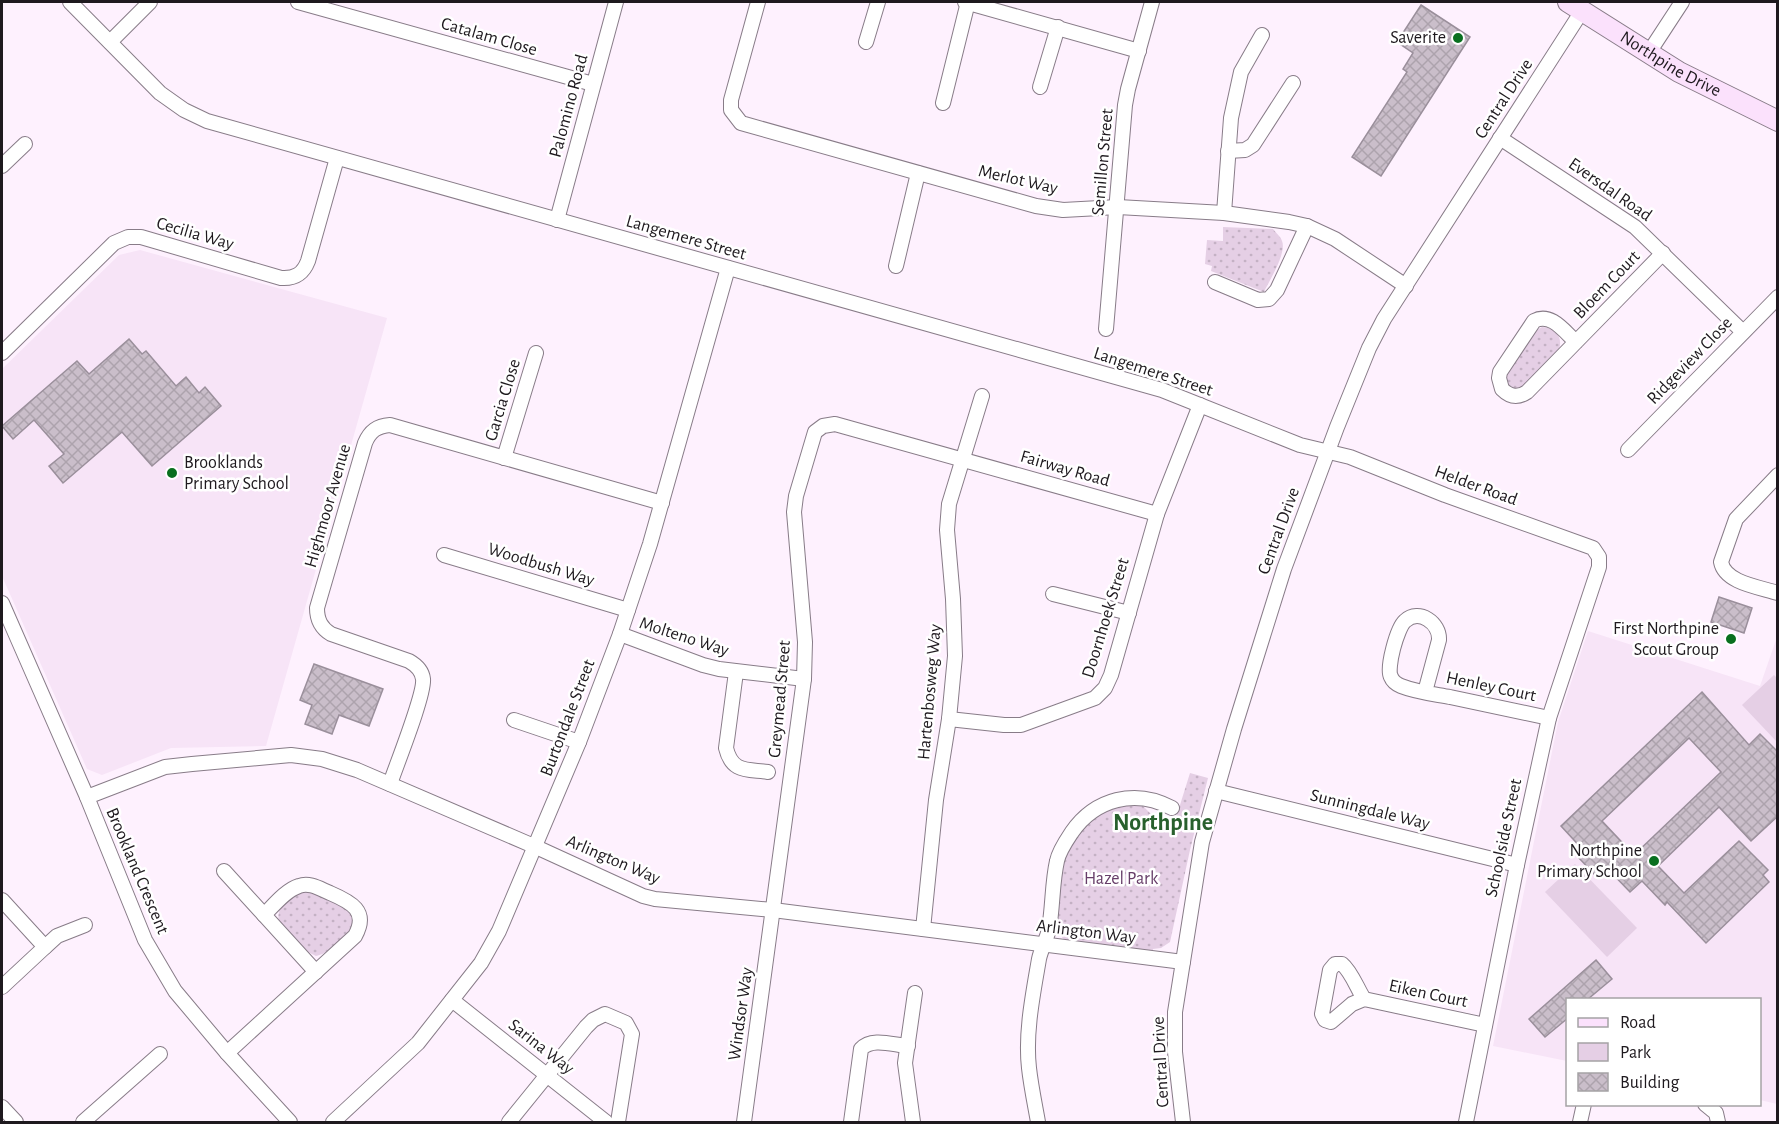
<svg xmlns="http://www.w3.org/2000/svg" width="1779" height="1124" font-family="'Alegreya Sans',sans-serif">
<style>
.built{fill:#f7e4f7}
.green{fill:url(#green-dots)}
.pitch{fill:#e5cfe5}
.building{fill:url(#building-cross-hatch);stroke:#9a8f9b;stroke-width:1.5;fill-rule:evenodd}
.lines{fill:none;stroke-linecap:round;stroke-linejoin:round}
.street-casing{stroke:#887c88;stroke-width:16}
.secondary-casing{stroke:#887c88;stroke-width:22}
.street{stroke:#fff;stroke-width:14}
.secondary{stroke:#fbe1fc;stroke-width:20}
.poi-dot{fill:#096f1f;stroke:#fff;stroke-width:2}
.labels{text-anchor:middle;dominant-baseline:central;stroke-width:5;stroke-linejoin:round;paint-order:stroke}
.street-label{font-size:18px;fill:#1e191e;stroke:#fff}
.poi-label{font-size:18px;fill:#1e191e;stroke:#fff;text-anchor:end}
.park-label{font-size:18px;fill:#663d68;stroke:#fff}
.district-label{font-size:24px;font-weight:bold;fill:#28602d;stroke:#fff}
</style>
<defs>
<pattern id="green-dots" width="8" height="8" patternUnits="userSpaceOnUse" patternTransform="scale(1.5)"><rect width="8" height="8" fill="#e5cfe5"/><path d="M2 2h.1M6 6h.1" fill="none" stroke="#c4b1c4" stroke-width="1.8" stroke-linecap="round"/></pattern>
<pattern id="building-cross-hatch" width="8" height="8" patternUnits="userSpaceOnUse" patternTransform="scale(1.5)"><rect width="8" height="8" fill="#cabeca"/><path d="M0 0l8 8M0 8l8-8" fill="none" stroke="#ada3ad"/></pattern>
</defs>
<rect width="100%" height="100%" fill="#fef1fe"/>
<g class="built">
<path d="M140 250 387 318 266 746 171 748 102 775 87 769 2 576V369L119 255Z"/>
<path d="M1588 631 1760 686 1777 637V1104L1760 1100V1000H1568L1567 1061 1493 1046 1558 722Z"/>
</g>
<g class="green">
<path d="M1223 227 1273 229C1276 233 1281 237 1282 241 1287 253 1269 281 1264 292L1211 271 1212 266 1205 264 1207 240 1223 241Z"/>
<path d="M1542 327C1556 328 1563 337 1559 350L1523 387 1516 390 1508 387 1505 376 1532 333Z"/>
<path d="M1190 773 1208 778 1190 850 1170 942 1161 948 1153 949V952L1065 940C1051 928 1056 912 1058 896 1060 884 1060 871 1063 859 1071 835 1097 808 1123 804 1129 803 1136 805 1142 805L1154 817 1173 822 1175 821Z"/>
<path d="M310 891C334 901 373 911 340 941 332 947 326 954 316 956L306 951 279 922C275 903 294 892 310 891Z"/>
</g>
<g class="pitch">
<path d="M1774 675 1777 678V742L1742 705Z"/>
<path d="M1575 864 1637 928 1607 957 1545 892Z"/>
</g>
<g class="building">
<path d="M1421 5 1470 37 1381 176 1352 157 1407 72 1403 69 1413 53 1397 42Z"/>
<path d="M129 339 142 354 146 351 176 386 186 377 199 393 205 387 221 406 152 466 122 432 63 483 49 466 64 454 34 420 13 439 2 426 77 361 89 374Z"/>
<path d="M1719 597 1752 608 1744 633 1711 622Z"/>
<path d="M314 664 383 689 369 726 339 715 332 734 305 724 312 705 300 700Z"/>
<path d="M1702 692 1749 745 1760 734 1778 752V816L1751 841 1719 807 1658 866 1684 893 1739 841 1768 870 1763 875 1769 882 1706 943 1667 902 1665 905 1642 881 1630 892 1604 865 1594 874 1579 858 1585 852 1561 826ZM1689 738 1721 772 1634 855 1602 821Z"/>
<path d="M1596 960 1612 979 1588 999H1568V1018L1545 1037 1529 1019Z"/>
</g>
<g class="lines">
<defs>
<g id="street">
<path d="M70 2 160 93 184 110 207 121 1162 390 1300 445 1350 457 1445 495 1593 548 1599 557V567L1549 718 1517 865 1466 1122"/>
<path d="M298 2 593 84"/>
<path d="M758 2 731 100V110L741 123 1036 206 1063 210 1118 207 1224 213 1289 222 1307 226 1335 239 1406 286"/>
<path d="M965 2 1139 51"/>
<path d="M110 42 150 2"/>
<path d="M866 42 878 2"/>
<path d="M1648 54 1682 2"/>
<path d="M1040 87 1058 27"/>
<path d="M943 103 968 2"/>
<path d="M1500 138 1635 227 1743 332"/>
<path d="M1228 151 1245 150 1253 145 1293 83"/>
<path d="M2 166 25 144"/>
<path d="M1224 213 1231 118 1241 72 1262 35"/>
<path d="M557 220 616 2"/>
<path d="M896 266 918 173"/>
<path d="M1215 282 1258 300 1269 299 1277 290 1307 226"/>
<path d="M1106 329 1125 105 1128 89 1152 2"/>
<path d="M1576 342C1564 331 1551 312 1534 321L1500 372 1499 378 1502 389C1510 397 1518 398 1527 392L1663 253"/>
<path d="M2 353 114 243 128 237H141L281 278C295 279 303 274 308 261L337 158"/>
<path d="M1628 450 1778 297"/>
<path d="M504 458 536 353"/>
<path d="M1778 475 1736 519 1721 562C1725 583 1759 587 1778 593"/>
<path d="M444 555 628 610"/>
<path d="M1053 594 1129 613"/>
<path d="M2 603 87 797 145 940 175 991 227 1053 290 1122"/>
<path d="M620 634 703 665 719 669 804 679"/>
<path d="M736 672 726 748C732 773 747 769 768 772"/>
<path d="M1425 692 1439 640C1440 623 1419 608 1405 621 1397 628 1386 669 1391 677 1393 682 1396 684 1401 686 1416 692 1434 694 1450 697 1483 704 1516 711 1549 718"/>
<path d="M949 719 1004 725H1021L1095 698 1105 688 1111 675 1157 514 1200 405"/>
<path d="M514 720 579 742"/>
<path d="M390 784C396 766 425 694 423 679 422 670 416 665 409 661L331 634C321 628 317 620 317 608L365 443C370 431 377 426 390 425L662 503"/>
<path d="M1216 791 1517 865"/>
<path d="M87 797 165 767 192 764 291 755 322 759 357 770 536 847 643 896 655 899 773 910 1183 962"/>
<path d="M224 871 316 972"/>
<path d="M2 900 45 947 2 987"/>
<path d="M923 929 936 800 949 719 955 656 953 599 947 530 949 504 982 396"/>
<path d="M45 947 57 936 85 925"/>
<path d="M1364 999C1357 988 1351 971 1342 964H1335L1330 970 1322 1014 1325 1020 1331 1022 1352 1004 1364 999 1485 1025"/>
<path d="M452 1000 606 1122"/>
<path d="M227 1053 355 936C369 911 351 902 330 893 320 889 310 882 299 886 286 890 274 905 264 915"/>
<path d="M1705 1104 1716 1113 1718 1122"/>
<path d="M2 1107 16 1122"/>
<path d="M83 1122 160 1054"/>
<path d="M333 1122 418 1043 481 963 499 931 579 742 620 634 650 544 728 268"/>
<path d="M509 1122 586 1027 593 1020 605 1014 626 1023 632 1034 618 1122"/>
<path d="M744 1122 804 679 805 642 794 512 796 496 815 432 823 426 835 424 1157 514"/>
<path d="M851 1122 861 1049C872 1037 893 1045 908 1046"/>
<path d="M913 1122 905 1063 915 993"/>
<path d="M1038 1122C1035 1105 1031 1086 1029 1068 1025 1033 1033 994 1039 959 1041 949 1047 939 1049 929 1053 906 1052 883 1057 861 1059 851 1066 841 1072 832 1095 799 1135 788 1172 808"/>
<path d="M1183 1122 1175 1052V1012L1202 842 1234 729 1284 569 1337 427 1369 348 1384 319 1582 11"/>
<path d="M1580 1122 1584 1104"/>
</g>
<g id="secondary">
<path id="s1" d="M1568 2 1679 72 1778 121"/>
</g>
</defs>
<use href="#street" class="street-casing"/>
<use href="#secondary" class="secondary-casing"/>
<use href="#street" class="street"/>
<use href="#secondary" class="secondary"/>
</g>
<g class="poi-dot">
<circle cx="1458" cy="38" r="6"/>
<circle cx="172" cy="473" r="6"/>
<circle cx="1731" cy="639" r="6"/>
<circle cx="1654" cy="861" r="6"/>
</g>
<g class="labels">
<g class="street-label">
<text transform="translate(489 37) rotate(16)">Catalam Close</text>
<text stroke="none"><textPath href="#s1" startOffset="120">Northpine Drive</textPath></text>
<text transform="translate(1504 99) rotate(-57)">Central Drive</text>
<text transform="translate(569 106) rotate(-75)">Palomino Road</text>
<text transform="translate(1103 162) rotate(-85)">Semillon Street</text>
<text transform="translate(1018 180) rotate(13)">Merlot Way</text>
<text transform="translate(1610 190) rotate(35)">Eversdal Road</text>
<text transform="translate(195 234) rotate(16)">Cecilia Way</text>
<text transform="translate(686 238) rotate(16)">Langemere Street</text>
<text transform="translate(1607 285) rotate(-46)">Bloem Court</text>
<text transform="translate(1690 361) rotate(-46)">Ridgeview Close</text>
<text transform="translate(1153 372) rotate(18)">Langemere Street</text>
<text transform="translate(503 400) rotate(-73)">Garcia Close</text>
<text transform="translate(1065 469) rotate(16)">Fairway Road</text>
<text transform="translate(1476 486) rotate(20)">Helder Road</text>
<text transform="translate(328 506) rotate(-74)">Highmoor Avenue</text>
<text transform="translate(1279 531) rotate(-70)">Central Drive</text>
<text transform="translate(541 565) rotate(17)">Woodbush Way</text>
<text transform="translate(1106 618) rotate(-73)">Doornhoek Street</text>
<text transform="translate(684 637) rotate(18)">Molteno Way</text>
<text transform="translate(1491 687) rotate(12)">Henley Court</text>
<text transform="translate(930 692) rotate(-85)">Hartenbosweg Way</text>
<text transform="translate(780 699) rotate(-85)">Greymead Street</text>
<text transform="translate(568 718) rotate(-69)">Burtondale Street</text>
<text transform="translate(1370 810) rotate(14)">Sunningdale Way</text>
<text transform="translate(1504 838) rotate(-78)">Schoolside Street</text>
<text transform="translate(613 860) rotate(23)">Arlington Way</text>
<text transform="translate(137 871) rotate(67)">Brookland Crescent</text>
<text transform="translate(1086 932) rotate(7)">Arlington Way</text>
<text transform="translate(1428 994) rotate(12)">Eiken Court</text>
<text transform="translate(741 1014) rotate(-82)">Windsor Way</text>
<text transform="translate(541 1047) rotate(38)">Sarina Way</text>
<text transform="translate(1161 1062) rotate(-93)">Central Drive</text>
</g>
<g class="poi-label">
<text x="1446" y="38">Saverite</text>
<text x="184" y="463" text-anchor="start">Brooklands<tspan x="184" dy="21">Primary School</tspan></text>
<text x="1719" y="629">First Northpine<tspan x="1719" dy="21">Scout Group</tspan></text>
<text x="1642" y="851">Northpine<tspan x="1642" dy="21">Primary School</tspan></text>
</g>
<g class="park-label">
<text x="1121" y="879">Hazel Park</text>
</g>
<g class="district-label">
<text x="1163" y="823">Northpine</text>
</g>
</g>
<rect width="1779" height="1124" fill="none" stroke="#1e191e" stroke-width="6"/>
<rect x="1566" y="998" width="195" height="108" fill="#ffffff" stroke="#a5a3a5" stroke-width="1.5"/>
<rect x="1578" y="1018" width="30" height="9" fill="#fbe1fc" stroke="#a5a3a5" stroke-width="1.5"/>
<text x="1620" y="1028" font-size="18" fill="#1e191e">Road</text>
<rect x="1578" y="1043" width="30" height="18" fill="#e5cfe5" stroke="#a5a3a5" stroke-width="1.5"/>
<text x="1620" y="1058" font-size="18" fill="#1e191e">Park</text>
<rect x="1578" y="1073" width="30" height="18" fill="url(#building-cross-hatch)" stroke="#a5a3a5" stroke-width="1.5"/>
<text x="1620" y="1088" font-size="18" fill="#1e191e">Building</text>
</svg>
